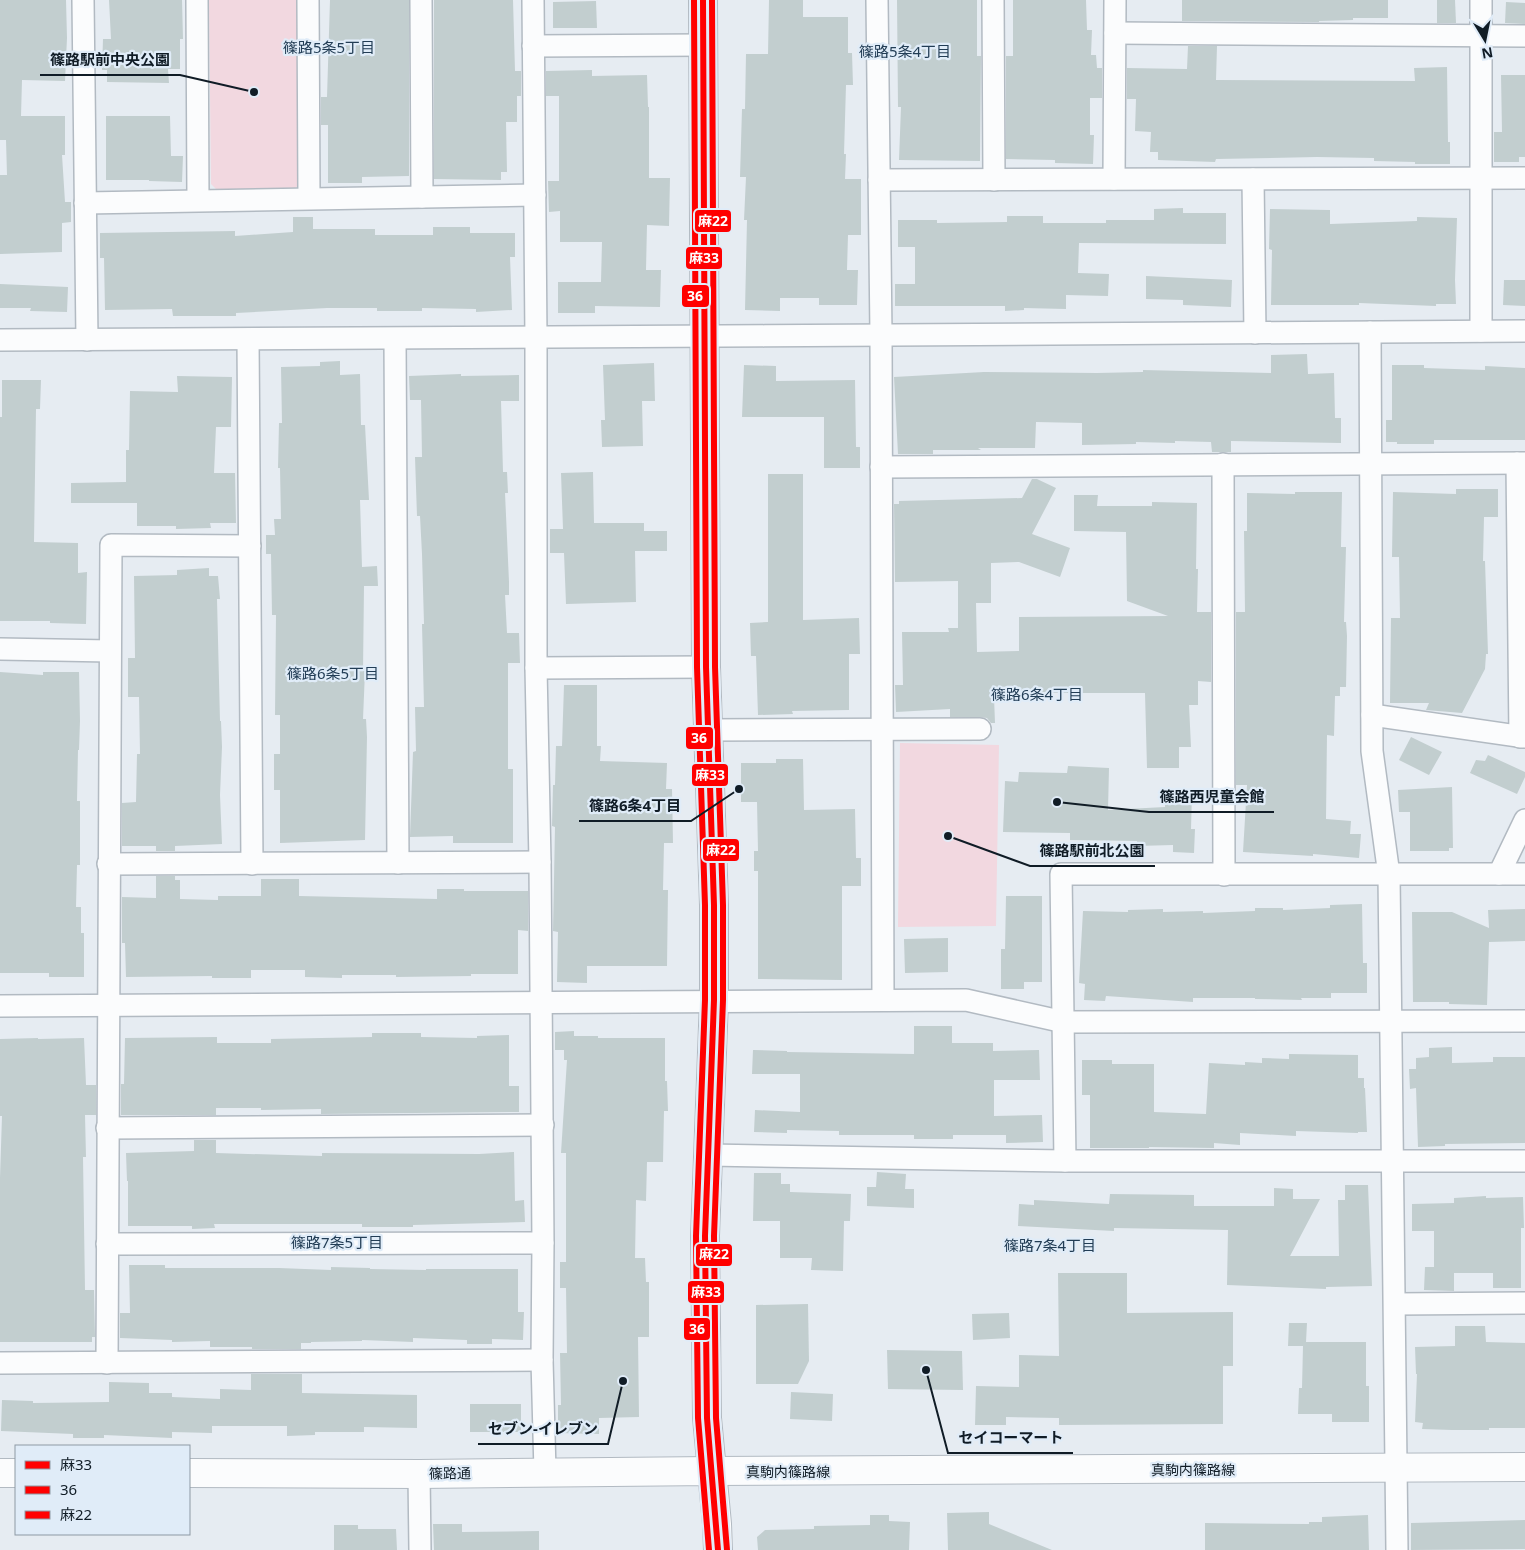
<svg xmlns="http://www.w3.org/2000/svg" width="1525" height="1550" font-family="'Noto Sans','Noto Sans JP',sans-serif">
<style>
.green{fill:#f2d8e0}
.building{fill:#c2cecf}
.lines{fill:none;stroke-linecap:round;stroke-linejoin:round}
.minor-casing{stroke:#b2bac2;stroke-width:24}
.secondary-casing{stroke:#b2bac2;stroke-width:30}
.primary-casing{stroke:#b2bac2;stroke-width:30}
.minor{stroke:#fbfcfd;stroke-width:21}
.secondary{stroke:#fbfcfd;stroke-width:28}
.primary{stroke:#fbfcfd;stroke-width:28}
.bus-1-casing{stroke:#e0ecf8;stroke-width:10}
.bus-2-casing{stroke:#e0ecf8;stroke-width:10}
.bus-3-casing{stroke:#e0ecf8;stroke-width:10}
.bus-1{stroke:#f00;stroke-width:6}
.bus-2{stroke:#f00;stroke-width:6}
.bus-3{stroke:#f00;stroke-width:6}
.labels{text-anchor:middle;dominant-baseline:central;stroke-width:4.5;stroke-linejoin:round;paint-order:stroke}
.street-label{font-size:14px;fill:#101c26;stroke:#e0ecf8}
.neighbourhood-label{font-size:15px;fill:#223d55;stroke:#e0ecf8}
.leader{fill:none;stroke:#101c26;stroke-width:2}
.callout-dot{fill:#101c26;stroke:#e0ecf8;stroke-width:2}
.callout-label{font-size:15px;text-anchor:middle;font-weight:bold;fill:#101c26;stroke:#e0ecf8;stroke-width:4.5;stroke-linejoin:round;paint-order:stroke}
.line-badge{stroke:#e0ecf8;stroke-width:2}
.badge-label{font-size:14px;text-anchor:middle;font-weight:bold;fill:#fff}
</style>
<rect width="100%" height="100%" fill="#e6ecf2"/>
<g class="green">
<path d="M209 0H298L299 185 295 188 217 190 211 184Z"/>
<path d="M900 743 999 745 996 926 898 927Z"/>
</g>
<g class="building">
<path d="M0 0H66L67 38 65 81 22 80 21 116H65V155H62L65 202H71V222L62 223V252L0 254V175H7L6 140H0Z"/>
<path d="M109 0H182L183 39H180V69H168L169 83 107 82V70H102L103 39H111Z"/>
<path d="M330 0H409V176L362 177V183H328V125H321V97H327Z"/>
<path d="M434 0H513L515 71H521V96H517V122H506L507 172H501V180L434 179Z"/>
<path d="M769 0H803V17H848V53H852L853 85H846L844 154H846L845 179H861V235H848L847 270H858L857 305H819V298H780V311L745 310 747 220H744L746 177H740L742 109H745L746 54H768Z"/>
<path d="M897 0H977V56H981L980 161 899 160 901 107H898Z"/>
<path d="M1013 0H1086L1087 30H1092L1091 55H1096L1097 68H1102V98H1090V135H1094L1093 164 1055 163V160L1006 159V56H1013Z"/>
<path d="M1182 0H1388V18H1353V20L1319 21V22L1182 21Z"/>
<path d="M1437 0H1455L1456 23H1437Z"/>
<path d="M596 1 597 28H553V2Z"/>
<path d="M1506 2 1525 3V24L1505 23Z"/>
<path d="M1188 46H1217L1216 80 1415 81 1414 68 1447 67 1448 142H1450V164H1415V162L1374 161V158L1317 157 1216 159 1215 162 1158 160V152H1150L1151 132 1135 131 1136 99H1127V68L1187 69Z"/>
<path d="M592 70V76L647 75 648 107H649V178H670L669 226 647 225 646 270H661L660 307 595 306V313H558V282H601L602 242H560V211L549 212 548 181H559V96H546V71Z"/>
<path d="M1501 75H1525V157H1519V162H1494V132H1502Z"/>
<path d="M106 116H170L171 156H183L182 182 149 181V180H106Z"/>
<path d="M1183 208V213H1226V244L1079 243 1078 273 1109 274 1108 296 1066 295V309L1024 308V310L1005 311V306H895V284H915V247H898V220H937V223L1007 222V216H1043V223H1106V220H1154V209Z"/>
<path d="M1270 209 1330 210V224L1417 221V217L1457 218 1455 280 1456 304H1436V306L1359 303V305H1271L1272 250 1269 249Z"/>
<path d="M293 217H313V229H375V235H433V227H470V233H515V257H510L512 310 476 312V309L422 308V311H377V308H327L236 313V316H173L172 309 105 310 104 258H100V233L235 231V236L293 232Z"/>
<path d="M1146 276 1232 280 1231 307 1183 305V300L1146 299Z"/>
<path d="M1504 280H1525V306L1503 305Z"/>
<path d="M0 284 68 287 67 312 30 311 31 308H0Z"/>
<path d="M1307 354 1308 374 1334 373 1335 418H1341V443L1231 441V452H1212L1211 442 1175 441V443L1136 442V444L1082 445V423L1036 422 1035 448H978L981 450H933V454H898L894 377 984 372 1097 373 1143 372V370L1271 373V355Z"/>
<path d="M340 361V375L360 374 361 425H365L369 500H360L362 567 377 566 378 586H364L363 671H365L363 719H366L367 737 365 840 280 843V790H274V754H280V715H275L276 615H272L271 554H266V535H275L274 519H281L280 468H278L279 423H282L281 367 320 366V362Z"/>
<path d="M654 363 655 401H642L643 446 602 447 601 420H605L603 365Z"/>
<path d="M744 365 776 366V381L855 380 856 447H860V468H824V417H742Z"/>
<path d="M1392 365H1424V368L1485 370V366L1525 368V440H1434V444H1397V442H1386V420H1392Z"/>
<path d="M461 374V376L519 375V401H501L503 472H507L508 493H505L509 582V595H505L507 633H519L520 663H508V769H513V843H453V836L410 837 413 752 416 751 415 707H424L422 624H424L422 554 420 516H417L415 457H422L421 400H410L409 376Z"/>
<path d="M177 376 232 377 231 427H216L214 473H235L236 523H210L211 528 176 529V526H137V503H71V483L126 482V450H129L130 391 178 392Z"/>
<path d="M2 380H41L40 409H36L34 542 78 543V573L87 572 86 624 50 623V621H0V417H2Z"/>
<path d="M593 472 594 523H644V531H667V551H635L636 602 566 604 564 553H550V529H563L561 473Z"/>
<path d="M768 474H803V620L859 618 860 654H849V710L792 711 793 714 758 715 756 656H751L750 623 768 622Z"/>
<path d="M1032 479H1037L1056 488 1032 534 1070 548 1060 577 1019 562 991 563V603H976L977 652 1019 651V617L1168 616 1127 601 1126 532 1074 531V495H1098L1097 506H1152V502L1197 503 1196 569H1198L1197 612H1211V682L1198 681V705H1189L1191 747H1179V768H1147L1145 693H1009V696L994 697 995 723H991L987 718 980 717H950V709L896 712 895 685H903L902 632H949L948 628H958V581L895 582 894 504H899V501L1022 498Z"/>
<path d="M1456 489H1498V517H1484L1483 561H1485L1488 654H1486L1485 669 1462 713 1426 710 1429 703H1390L1391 618H1400L1399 557H1392L1393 492 1456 494Z"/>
<path d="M1295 492H1342L1341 547H1346L1344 622H1346L1347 636 1346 687H1340V696H1335L1334 736 1327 735 1326 819 1351 821 1350 834H1361L1359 858 1313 854V856L1243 852 1247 785H1236V612H1245L1244 531H1247V493L1295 494Z"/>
<path d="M209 568V576H218L220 599H217L220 721H221L222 747 220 795 222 844 175 846V851H156V846H122V803L136 802 137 754H140L139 697H128V658H135L134 576 177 575V570Z"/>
<path d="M0 672 43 675V672H79L80 721 79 750H78L77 801H80V865H77L76 907H81V933H84V977H49V973H0Z"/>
<path d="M564 685H597V746H601L600 761 667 763 666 789H672L673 843H664L663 890H668L667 966H587V983L557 982 558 932 553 931 555 827 552 826 553 785H555L556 746H562Z"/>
<path d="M1411 737 1442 752 1429 775 1399 760Z"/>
<path d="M1488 755 1525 772V777L1517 794 1470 773 1476 760 1485 761Z"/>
<path d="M776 759H803L804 810 855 809 856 858H861V886H842V980L758 979V871H754V851H758L757 802H741V763H776Z"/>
<path d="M1068 766 1109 768 1108 810 1165 807V791L1192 792 1191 829H1195L1194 853 1173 852V845L1137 846V841L1070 840V833L1003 832 1005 781 1018 782 1019 772 1067 773Z"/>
<path d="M1452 787 1453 848H1449V851H1410V812H1399L1398 790Z"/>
<path d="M156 876H175V880H180V899L218 900V896H261V879H299V896L437 899V889H464V891H528V931L518 930V974H471V976L396 977V975H342V978L305 977V970H251V978H212V976L126 977 125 943H122V897L156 898Z"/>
<path d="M1006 896H1042V982H1024V989H1001V949H1005Z"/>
<path d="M1362 904 1363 963H1367V993H1331V998H1301L1302 1000 1255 999V998H1193V1002L1106 996 1105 1001 1084 1000 1085 984 1079 983 1083 911 1128 912V910L1163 909V912L1203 911V913L1255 911V908H1283V910L1330 908V905Z"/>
<path d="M1525 909V941L1489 942 1487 1005 1449 1004V1002H1413L1412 912H1452L1489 928 1488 910Z"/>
<path d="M948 938V972L905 973 904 939Z"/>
<path d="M914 1026H952V1043H993V1051L1039 1050 1040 1080H994V1116L1042 1115 1043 1142 1006 1143V1135H953V1139H914V1135H839V1131L787 1130V1133L754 1132 755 1110 800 1112V1074H752L753 1050 787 1051V1052L914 1054Z"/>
<path d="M574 1031V1036H598V1038H665V1081H667L668 1111H664L663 1162H647L646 1201 636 1200 635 1258H645L646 1282H649V1337H638L639 1417 599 1418V1434L558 1433V1405H561L560 1353H567L566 1288H560V1262H566V1153H561L567 1060H564V1050H555V1032Z"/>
<path d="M372 1033H421V1037L477 1038V1036L509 1035V1086H519V1112L321 1114V1109L261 1110V1108H216V1115H121V1084H124L125 1038 217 1037V1043H271V1039L372 1037Z"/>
<path d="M38 1038V1039L84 1038 86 1085H96V1115H85L86 1157H83L85 1290H94L95 1337H92V1342H0V1178L2 1116H0V1039Z"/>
<path d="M1452 1047V1063L1493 1062V1057H1525V1143L1445 1144V1146L1418 1147 1416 1088 1410 1089 1409 1069H1416V1058L1429 1057V1048Z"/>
<path d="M1289 1054 1358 1055V1078H1364V1088H1365L1367 1132H1358V1133L1296 1131V1136L1240 1133V1145L1214 1143V1148L1149 1147V1148H1090V1095H1082V1060H1112V1064H1154V1112L1206 1114 1209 1063 1245 1065V1062L1262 1063V1058L1289 1059Z"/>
<path d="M194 1140H216V1153L322 1156V1153L479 1154 514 1152 515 1201 524 1200 525 1222 413 1225V1227H362V1224H214L215 1228 192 1229V1226H128V1181H127L126 1153 194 1151Z"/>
<path d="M877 1172 906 1174 905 1189H914V1208L867 1206V1187H876Z"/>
<path d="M754 1173H781V1184H790V1192L851 1194 850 1221H844L843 1271 811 1270 812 1258H780V1221H753Z"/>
<path d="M1345 1185H1368L1372 1286 1326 1287V1289L1227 1285 1228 1230 1114 1228V1231L1018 1226 1019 1204 1034 1205V1200L1109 1204 1110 1194 1194 1195V1206H1274V1188L1293 1189V1199H1320L1290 1256H1339L1338 1200H1345Z"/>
<path d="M1486 1196V1198L1523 1197 1524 1228H1521V1288H1493V1273H1454V1291L1424 1290 1425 1267H1434V1231H1412V1204L1454 1203V1198Z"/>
<path d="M129 1265H165V1268H279L331 1270V1267L370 1268V1269L426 1270V1269H518V1312H524L523 1340 492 1339V1344H467V1340L413 1338V1342L362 1340V1341L311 1342V1343H301V1349H252V1347H210V1341L172 1342V1340L120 1338V1313H130Z"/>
<path d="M1058 1273H1127V1313L1233 1312V1366H1223V1424L1059 1425V1418L1006 1417V1425H975L976 1386 1019 1387V1355L1059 1356Z"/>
<path d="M808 1304 809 1361 798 1384H756V1305Z"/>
<path d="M1009 1313 1010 1338 973 1340 972 1314Z"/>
<path d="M1289 1323H1307L1306 1342H1366V1386H1369V1422H1332V1414H1298L1299 1388H1302L1303 1346H1288Z"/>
<path d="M1455 1326H1485L1486 1342 1525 1343V1428H1489V1430H1452L1422 1429 1423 1423 1415 1422 1417 1374H1416L1415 1347 1455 1346Z"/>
<path d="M887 1350 962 1351 963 1390 888 1389Z"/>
<path d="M251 1374H302V1393L417 1395V1428L364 1427V1432H315V1435L287 1436V1426H212V1433L172 1432V1438L104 1435V1438H73V1434L1 1431 2 1400 33 1401V1403L109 1402V1382L149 1383V1393H172V1397L220 1399V1389L251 1390Z"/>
<path d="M791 1392 833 1394 832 1421 790 1419Z"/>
<rect x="470" y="1404" width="51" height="28"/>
<path d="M989 1512V1524L1052 1550H948L947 1513Z"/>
<path d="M870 1515H889V1521L910 1522 909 1550H758L757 1537 765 1530 814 1529V1526L870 1525Z"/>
<path d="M1368 1515 1369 1550H1205V1523L1309 1524V1522H1322V1517Z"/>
<path d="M1525 1520V1549L1411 1550V1523Z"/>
<path d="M433 1524H462V1532L539 1531V1550H434Z"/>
<path d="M334 1525H358V1529H396L397 1550H334Z"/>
</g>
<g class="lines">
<defs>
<g id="minor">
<path d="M83 0 87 340"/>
<path d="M197 0 198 200"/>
<path d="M308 0 309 198"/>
<path d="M421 0 422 197"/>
<path d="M533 0 536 338V668L540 862 543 1243 542 1360 545 1472"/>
<path d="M877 0 881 335 883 999"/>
<path d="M993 0 994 180"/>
<path d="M1481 0V331"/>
<path d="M1115 33 1525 36"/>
<path d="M533 46 703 45"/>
<path d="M1114 179 1115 0"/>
<path d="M1253 179 1255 333"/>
<path d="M879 180 1525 178"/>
<path d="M85 203 535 195"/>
<path d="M1370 332 1372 751 1389 875 1397 1550"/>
<path d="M248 339 252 864"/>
<path d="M395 339 398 863"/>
<path d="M0 340C508 338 1017 334 1525 331"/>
<path d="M1517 463 1520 737"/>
<path d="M1223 464 1224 875"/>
<path d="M881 467 1525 463"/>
<path d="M0 649 110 651"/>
<path d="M536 668 706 667"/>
<path d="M1372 715 1525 737"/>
<path d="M707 730 980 729"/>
<path d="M1525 820 1499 874H1525"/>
<path d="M108 864 540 862"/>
<path d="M0 1006 966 1000 1064 1022 1525 1021"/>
<path d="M107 1128 543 1125"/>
<path d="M709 1155 1065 1161H1525"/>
<path d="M1065 1161 1061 874H1499"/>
<path d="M107 1244 543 1243"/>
<path d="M1395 1304 1525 1303"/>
<path d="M0 1363 542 1360"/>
<path d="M107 1363 111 545 250 546"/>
<path d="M419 1474 420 1550"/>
</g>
<g id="secondary">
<path d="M0 1473H16"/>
<path d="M189 1473 419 1474 712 1471 717 1524 718 1550"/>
</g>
<path id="primary" d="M703 0 706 667 714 905V1000L705 1236 707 1418 712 1471 1525 1467"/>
</defs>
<use href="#minor" class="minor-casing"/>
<use href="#secondary" class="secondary-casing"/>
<use href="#primary" class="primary-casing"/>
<use href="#minor" class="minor"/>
<use href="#secondary" class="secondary"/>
<use href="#primary" class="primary"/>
<defs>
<path id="bus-1" d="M703 0 706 667 714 905V1000L705 1236 707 1418 718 1550"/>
<path id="bus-2" d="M694 0 697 667 705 905V1000L696 1236 698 1418 709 1550"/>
<path id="bus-3" d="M712 0 715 667 723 905V1000L714 1236 716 1418 727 1550"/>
</defs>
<use href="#bus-1" class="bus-1-casing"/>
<use href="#bus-2" class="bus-2-casing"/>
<use href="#bus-3" class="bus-3-casing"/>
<use href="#bus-1" class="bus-1"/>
<use href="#bus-2" class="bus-2"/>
<use href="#bus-3" class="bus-3"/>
</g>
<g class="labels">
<g class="street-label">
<text x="1193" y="1469">真駒内篠路線</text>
<text x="788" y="1471">真駒内篠路線</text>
<text transform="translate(450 1473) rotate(-1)">篠路通</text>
</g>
<g class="neighbourhood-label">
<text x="329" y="47">篠路5条5丁目</text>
<text x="905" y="51">篠路5条4丁目</text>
<text x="333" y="673">篠路6条5丁目</text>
<text x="1037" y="694">篠路6条4丁目</text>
<text x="337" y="1242">篠路7条5丁目</text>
<text x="1050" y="1245">篠路7条4丁目</text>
</g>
</g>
<path class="leader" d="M254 92L180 75H40M1057 802L1149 812H1274M739 789L691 821H579M948 836L1030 866H1155M623 1381L608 1444H478M926 1370L948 1453H1073"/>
<g class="callout-dot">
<circle cx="254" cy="92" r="5"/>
<circle cx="1057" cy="802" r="5"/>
<circle cx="739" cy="789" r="5"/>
<circle cx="948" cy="836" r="5"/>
<circle cx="623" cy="1381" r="5"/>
<circle cx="926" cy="1370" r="5"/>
</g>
<g class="callout-label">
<text x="110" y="65">篠路駅前中央公園</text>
<text x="1212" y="802">篠路西児童会館</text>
<text x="635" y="811">篠路6条4丁目</text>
<text x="1092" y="856">篠路駅前北公園</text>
<text x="543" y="1434">セブン-イレブン</text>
<text x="1011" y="1443">セイコーマート</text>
</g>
<g class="line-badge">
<rect x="694" y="209" width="38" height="24" rx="5" fill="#f00"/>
<rect x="685" y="246" width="38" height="24" rx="5" fill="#f00"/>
<rect x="681" y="284" width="29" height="24" rx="5" fill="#f00"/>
<rect x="685" y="726" width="29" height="24" rx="5" fill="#f00"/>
<rect x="691" y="763" width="38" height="24" rx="5" fill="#f00"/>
<rect x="702" y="838" width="38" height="24" rx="5" fill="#f00"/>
<rect x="695" y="1243" width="38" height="24" rx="5" fill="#f00"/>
<rect x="687" y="1280" width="38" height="24" rx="5" fill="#f00"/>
<rect x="683" y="1317" width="28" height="24" rx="5" fill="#f00"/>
</g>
<g class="badge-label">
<text x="713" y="226">麻22</text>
<text x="704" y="263">麻33</text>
<text x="695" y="301">36</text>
<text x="699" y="743">36</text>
<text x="710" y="780">麻33</text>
<text x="721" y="855">麻22</text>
<text x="714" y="1259">麻22</text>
<text x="706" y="1297">麻33</text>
<text x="697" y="1334">36</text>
</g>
<rect x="15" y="1445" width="175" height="90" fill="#e0ecf8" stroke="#8d99a4"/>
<rect x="25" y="1461" width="25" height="8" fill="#ff0000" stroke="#8d99a4"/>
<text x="60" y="1470" font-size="15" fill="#101c26">麻33</text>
<rect x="25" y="1486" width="25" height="8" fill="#ff0000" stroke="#8d99a4"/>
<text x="60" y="1495" font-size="15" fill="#101c26">36</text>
<rect x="25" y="1511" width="25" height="8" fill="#ff0000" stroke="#8d99a4"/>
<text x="60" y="1520" font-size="15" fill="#101c26">麻22</text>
<g transform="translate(1485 40) rotate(170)" stroke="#e0ecf8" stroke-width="4" paint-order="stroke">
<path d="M0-4L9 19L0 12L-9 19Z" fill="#101c26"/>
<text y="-8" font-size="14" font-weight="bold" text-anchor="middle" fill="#101c26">N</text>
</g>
</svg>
